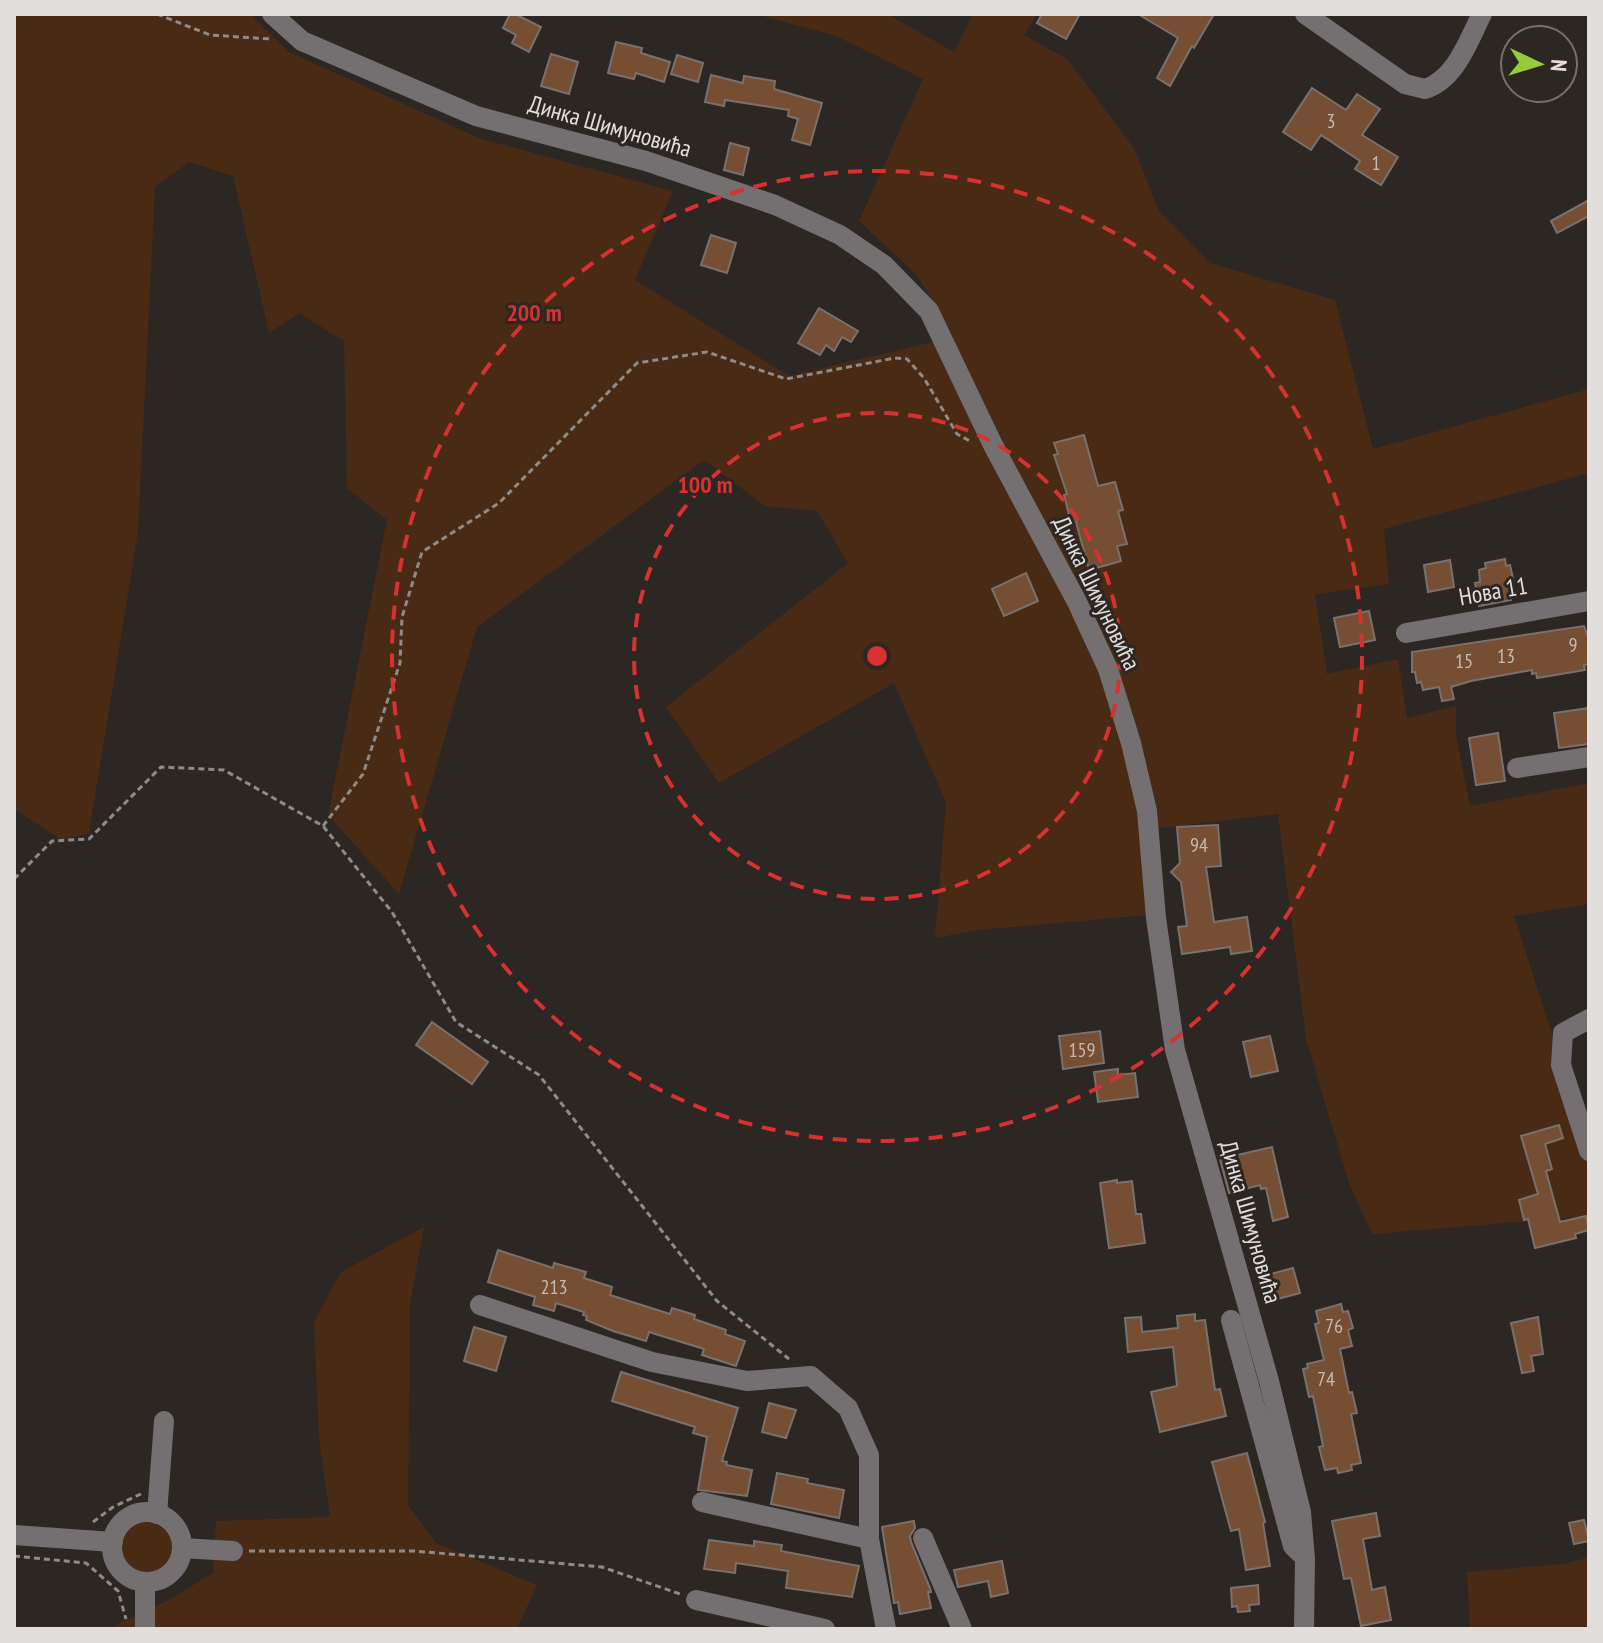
<svg xmlns="http://www.w3.org/2000/svg" width="1603" height="1643" font-family="'PT Sans Narrow',sans-serif">
<style>
.green{fill:#492a15}
.building{fill:#764e33;stroke:#78716d;stroke-width:2}
.lines{fill:none;stroke-linecap:round;stroke-linejoin:round}
.path{stroke:#8f8b88;stroke-width:3;stroke-dasharray:6 4;stroke-linecap:butt}
.minor{stroke:#747072;stroke-width:20}
.ring{fill:none;stroke:#d73131;stroke-width:4;stroke-dasharray:14 10}
.labels{text-anchor:middle;dominant-baseline:central;stroke-width:6;stroke-linejoin:round;paint-order:stroke}
.number-label{font-size:20px;fill:#c7bab2}
.street-label{font-size:24px;fill:#e2dedc;stroke:#2d2723}
.centre{fill:#d73131;stroke:#2d2723;stroke-width:4}
.ring-label{font-size:24px;text-anchor:middle;font-weight:bold;fill:#d73131;stroke:#2d2723;stroke-width:6;stroke-linejoin:round;paint-order:stroke}
</style>
<rect width="100%" height="100%" fill="#2d2723"/>
<g class="green">
<path d="M14 14H250L289 52 479 138 673 191 635 280 789 376 954 337 917 275 859 221 923 79 836 36 756 14H887L954 52 973 14H1037L1024 35 1067 59 1135 150 1158 210 1210 263 1335 300 1373 449 1589 389V473L1384 529 1389 584 1315 594 1327 674 1398 659 1407 718 1456 706V736L1470 806 1589 783V904L1514 916 1589 1149V1216L1372 1234 1349 1183 1306 1039 1278 814 1143 830 1148 915 979 930 935 938 946 803 894 683 719 783 666 707 848 563 817 511 765 506 704 460 477 627 399 894 328 815 387 520 347 488 344 341 299 313 269 333 233 176 189 162 155 187 138 532 89 833 62 840 14 809Z"/>
<path d="M424 1227 410 1305 408 1505 436 1543 537 1585 517 1629H108L167 1601 213 1573 216 1521 330 1517 319 1439 314 1322 341 1272Z"/>
<circle cx="148" cy="1548" r="30"/>
<path d="M1589 1557V1629H1470L1467 1572 1564 1564Z"/>
</g>
<g class="building">
<path d="M510 14H515L541 27 529 52 512 43 516 35 503 28Z"/>
<path d="M1042 14H1080L1066 39 1037 23Z"/>
<path d="M1138 14H1214L1194 48 1192 46 1170 86 1157 78 1178 38Z"/>
<path d="M616 42 642 48 641 53 670 62 664 82 636 73 634 79 608 73Z"/>
<path d="M551 54 578 62 569 94 541 86Z"/>
<path d="M677 55 703 63 698 82 671 74Z"/>
<path d="M711 75 743 83 744 76 775 81 774 89 822 103 810 145 792 140 798 119 788 116 789 110 725 100 724 106 705 102Z"/>
<path d="M1312 88 1346 110 1357 94 1380 109 1362 135 1398 157 1381 185 1355 169 1360 161 1321 135 1311 150 1283 132Z"/>
<path d="M730 143 749 148 743 175 724 170Z"/>
<path d="M1589 200V216L1557 233 1551 221Z"/>
<path d="M711 235 736 243 727 273 701 265Z"/>
<path d="M819 308 858 331 851 342 842 337 834 351 826 345 820 355 798 343Z"/>
<path d="M1084 435 1098 486 1115 482 1123 510 1118 511 1127 544 1117 546 1121 561 1089 570 1076 522 1071 523 1064 495 1067 494 1054 455 1058 454 1054 443Z"/>
<path d="M1505 559 1506 566 1510 565 1514 583 1508 584 1511 600 1479 606 1475 583 1480 582 1479 570 1486 568 1485 563Z"/>
<path d="M1450 560 1454 587 1428 592 1424 565Z"/>
<path d="M1026 573 1038 601 1004 616 992 589Z"/>
<path d="M1369 611 1375 640 1340 647 1334 618Z"/>
<path d="M1584 626 1589 640V664L1584 665 1585 670 1537 678 1536 673 1532 674V670L1471 681 1451 687 1454 699 1442 701 1439 687 1423 690 1421 682 1417 683 1415 672H1412V652Z"/>
<path d="M1589 708V744L1559 748 1554 713Z"/>
<path d="M1498 733 1505 781 1476 785 1469 738Z"/>
<path d="M1218 825 1221 866 1206 867 1214 922 1247 917 1252 951 1231 954 1230 947 1182 954 1178 927 1187 926 1181 882 1171 872 1180 863 1177 827Z"/>
<path d="M432 1022 488 1062 472 1084 416 1045Z"/>
<path d="M1100 1031 1104 1063 1063 1069 1059 1036Z"/>
<path d="M1270 1036 1278 1071 1251 1077 1243 1042Z"/>
<path d="M1118 1069V1075L1135 1073 1138 1097 1098 1102 1094 1072Z"/>
<path d="M1559 1125 1563 1138 1545 1144 1552 1169 1546 1171 1560 1222 1586 1216 1589 1230 1575 1234 1576 1238 1535 1248 1528 1219 1524 1220 1519 1200 1538 1194 1521 1136Z"/>
<path d="M1272 1147 1288 1217 1273 1221 1266 1188 1261 1189 1260 1185 1229 1193 1220 1159Z"/>
<path d="M1117 1180V1183L1132 1181 1136 1214H1141L1145 1243 1109 1248 1100 1183Z"/>
<path d="M498 1250 553 1268 554 1263 586 1272 584 1278 612 1287 610 1295 670 1314 672 1308 695 1315 694 1319 726 1330 725 1334 745 1341 736 1366 702 1355 704 1349 649 1332 646 1341 613 1331 586 1320 587 1316 583 1315 584 1312 556 1303 554 1311 533 1305 535 1297 488 1282Z"/>
<path d="M1293 1268 1300 1293 1274 1300 1267 1275Z"/>
<path d="M1341 1304 1343 1312 1348 1311 1353 1328 1348 1330 1352 1346 1340 1349 1349 1393 1352 1392 1357 1413 1351 1414 1361 1463 1351 1465 1352 1470 1338 1473 1337 1468 1325 1470 1319 1447 1323 1446 1313 1396 1309 1397 1303 1369 1308 1368 1307 1364 1324 1360 1315 1324 1319 1323 1316 1311Z"/>
<path d="M1195 1314V1321L1205 1320 1215 1390 1220 1389 1226 1416 1160 1432 1151 1392 1177 1386 1173 1347 1128 1352 1125 1318 1141 1317 1142 1332 1178 1328 1177 1316Z"/>
<path d="M1538 1317 1543 1354 1531 1356 1534 1371 1522 1373 1511 1323Z"/>
<path d="M474 1327 506 1337 496 1371 464 1361Z"/>
<path d="M621 1372 738 1408 722 1461 727 1462 726 1465 752 1470 747 1496 698 1490 707 1437 693 1433 695 1427 612 1401Z"/>
<path d="M769 1403 796 1410 786 1438 762 1432Z"/>
<path d="M1247 1453 1265 1522 1263 1523 1270 1566 1246 1570 1239 1529 1231 1531 1212 1462Z"/>
<path d="M777 1473 808 1479 807 1483 844 1490 839 1518 771 1504Z"/>
<path d="M1376 1513 1380 1536 1363 1539 1372 1590 1385 1587 1391 1620 1361 1626 1351 1578 1344 1579 1332 1521Z"/>
<path d="M1584 1520 1589 1541 1574 1544 1569 1523Z"/>
<path d="M914 1521 915 1528 910 1536 911 1542 930 1588 931 1592H928L931 1608 900 1614 898 1602 894 1603 882 1527Z"/>
<path d="M709 1540 754 1546V1541L782 1545 781 1551 859 1566 852 1597 786 1588 788 1571 736 1563 735 1573 704 1569Z"/>
<path d="M1002 1561 1008 1593 991 1597 988 1581 958 1587 954 1570Z"/>
<path d="M1258 1585 1259 1604 1249 1605 1250 1611 1238 1612 1237 1606 1232 1607 1231 1588Z"/>
</g>
<g class="lines">
<g class="path">
<path d="M157 14 210 35 271 39"/>
<path d="M323 826 363 774 400 663 402 617 422 552 499 503 637 363 707 352 786 379 895 358 907 359 924 378 957 434 970 441"/>
<path d="M14 879 52 841 89 839 161 767 224 770 323 826 392 912 456 1022 539 1075 717 1301 789 1359"/>
<path d="M93 1522 113 1507 141 1494"/>
<path d="M249 1551H414L602 1567 680 1594"/>
<path d="M14 1556 86 1563 118 1591 126 1619"/>
</g>
<g class="minor">
<path d="M272 14 302 41 476 116 646 161 775 205 840 235 884 265 929 311 993 445 1077 602 1108 669 1131 743 1147 811 1156 918 1175 1050 1269 1381 1301 1512 1305 1559 1304 1629"/>
<path d="M1305 14 1405 84 1425 89C1456 79 1468 41 1482 14"/>
<path d="M1406 633 1589 601"/>
<path d="M1517 768 1589 757"/>
<path d="M1589 1019 1563 1033 1561 1065 1589 1151"/>
<path d="M480 1305 652 1362 747 1381 811 1376 848 1408 869 1455V1539L886 1629"/>
<path d="M1231 1320 1293 1546 1300 1553"/>
<path d="M702 1502 869 1539"/>
<circle cx="147" cy="1547" r="35"/>
<path d="M157 1514 164 1421"/>
<path d="M14 1535 113 1542"/>
<path d="M923 1538 962 1629"/>
<path d="M182 1548 233 1551"/>
<path d="M696 1600 825 1629"/>
<path d="M145 1629V1582"/>
</g>
</g>
<g class="ring">
<circle cx="877" cy="656" r="243"/>
<circle cx="877" cy="656" r="485"/>
</g>
<g class="labels">
<g class="number-label">
<text x="1331" y="121">3</text>
<text x="1376" y="163">1</text>
<text x="1573" y="645">9</text>
<text x="1506" y="656">13</text>
<text x="1464" y="661">15</text>
<text x="1199" y="845">94</text>
<text x="1082" y="1050">159</text>
<text x="554" y="1287">213</text>
<text x="1334" y="1326">76</text>
<text x="1326" y="1379">74</text>
</g>
<g class="street-label">
<text transform="translate(610 126) rotate(16)">Динка Шимуновића</text>
<text transform="translate(1493 591) rotate(-10)">Нова 11</text>
<text transform="translate(1097 593) rotate(64)">Динка Шимуновића</text>
<text transform="translate(1251 1222) rotate(74)">Динка Шимуновића</text>
</g>
</g>
<circle cx="877" cy="656" r="12" class="centre"/>
<g class="ring-label">
<text x="534" y="321">200 m</text>
<text x="705" y="493">100 m</text>
</g>
<rect width="1603" height="1643" fill="none" stroke="#e2dedc" stroke-width="32"/>
<g transform="translate(1539 64) rotate(94)"><circle r="38" fill="#2d2723" stroke="#75706d" stroke-width="2"/>
<path d="M0-6L14 30L0 20L-14 30Z" fill="#96cc39"/>
<text y="-12" font-size="22" font-weight="bold" text-anchor="middle" fill="#e2dedc">N</text>
</g>
</svg>
